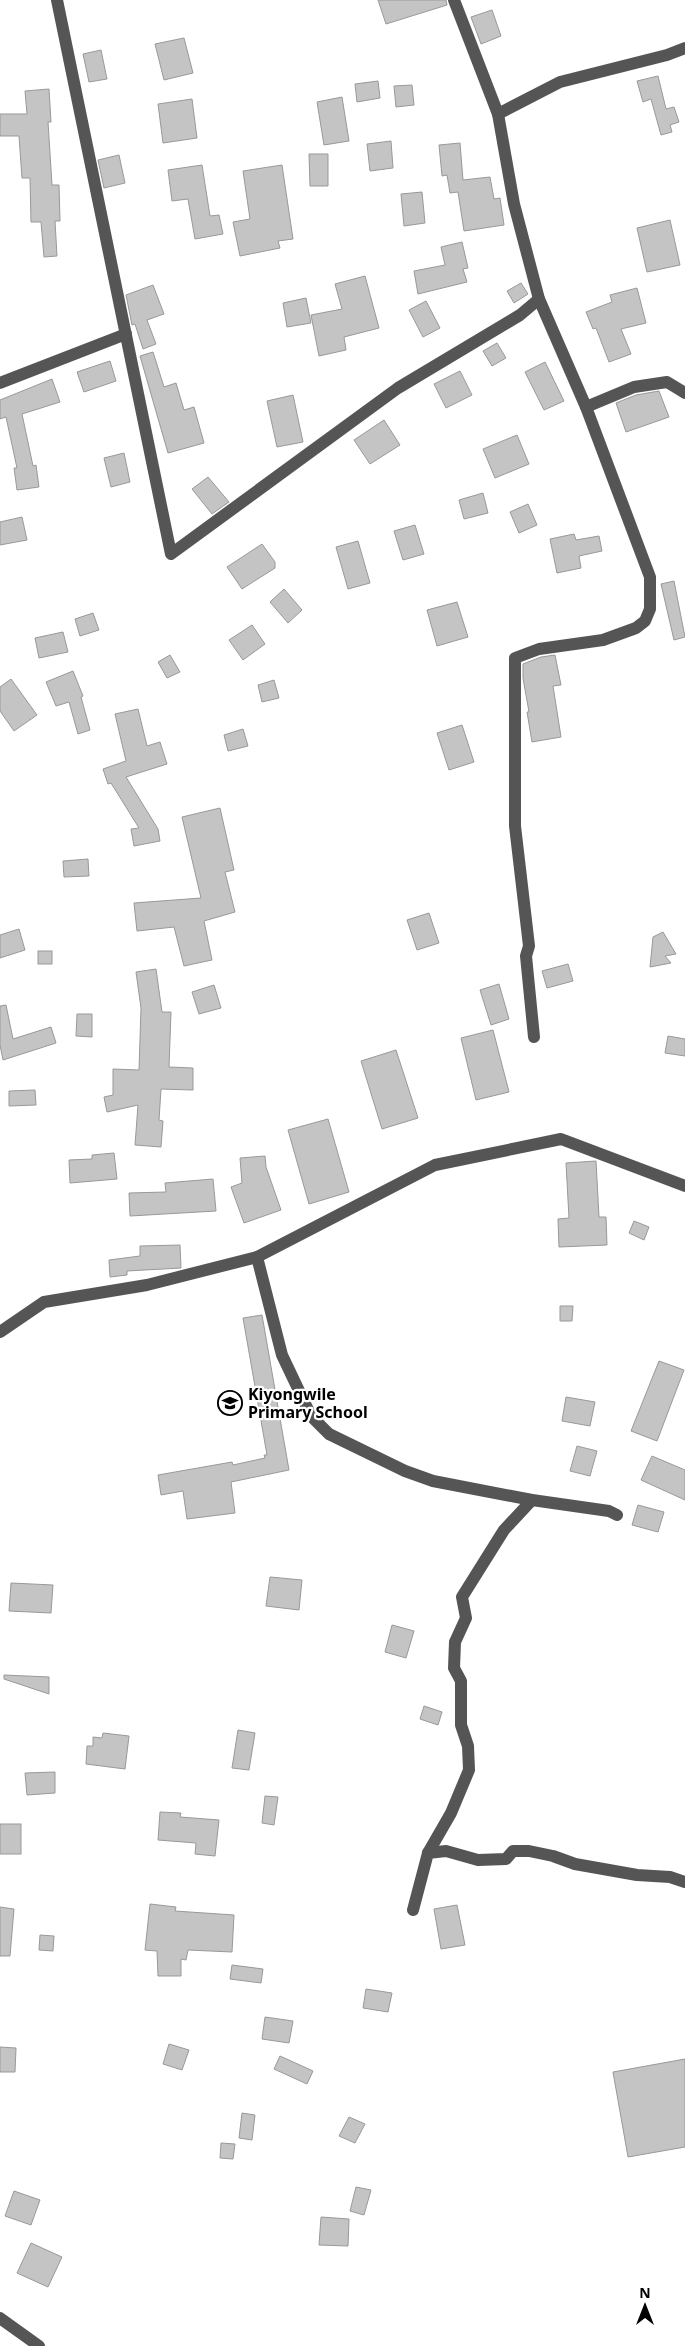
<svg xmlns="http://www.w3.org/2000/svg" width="685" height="2346" font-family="'Noto Sans',sans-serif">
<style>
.building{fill:#c4c4c4;stroke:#999}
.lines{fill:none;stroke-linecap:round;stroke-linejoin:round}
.minor{stroke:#555;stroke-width:12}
.labels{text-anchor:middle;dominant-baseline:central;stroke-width:4.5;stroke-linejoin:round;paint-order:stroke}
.poi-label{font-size:16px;font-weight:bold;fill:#000;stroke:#fff;text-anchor:start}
</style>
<rect width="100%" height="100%" fill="#fff"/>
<g class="building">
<path d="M378 0H446L447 5 386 24Z"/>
<path d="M492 10 501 36 481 44 471 17Z"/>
<path d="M184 38 193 73 164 80 155 44Z"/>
<path d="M101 50 107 79 89 82 83 54Z"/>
<path d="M658 76 666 109 674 107 679 122 670 125 672 132 661 135 651 99 643 102 637 81Z"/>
<path d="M378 81 380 98 357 102 355 84Z"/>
<path d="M412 85 414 105 396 107 394 86Z"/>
<path d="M49 89 51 122H48L52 185H59L60 221H55L57 256 44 257 41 222H31L30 178H22L19 136H0V114H27L25 91Z"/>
<path d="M342 97 349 141 324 145 317 102Z"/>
<path d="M192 99 197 138 163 143 158 104Z"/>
<path d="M391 141 393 168 370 171 367 144Z"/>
<path d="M460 143 463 180 490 177 494 199 500 198 504 225 464 231 458 192 450 193 447 175 442 176 439 145Z"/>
<path d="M309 154H328V186H310Z"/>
<path d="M119 155 125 183 104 188 98 160Z"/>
<path d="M202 165 210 216 219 215 223 234 195 239 188 199 172 201 168 170Z"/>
<path d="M282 165 293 239 278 241 280 248 240 256 233 222 250 219 243 171Z"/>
<path d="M422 192 425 223 404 226 401 194Z"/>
<path d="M670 220 680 265 647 272 637 228Z"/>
<path d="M462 242 468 268 463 269 467 282 418 294 414 271 445 265 441 247Z"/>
<path d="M365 276 379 328 344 337 346 350 319 356 311 315 342 309 335 284Z"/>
<path d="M521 283 528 294 514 303 507 291Z"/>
<path d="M153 285 164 314 147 320 156 344 143 349 135 324 132 325 126 295Z"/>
<path d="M637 288 646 323 621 329 631 354 609 362 596 328 593 329 586 312 612 302 610 295Z"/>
<path d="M306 298 311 323 287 327 283 303Z"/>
<path d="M426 301 440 328 423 337 409 310Z"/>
<path d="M497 343 506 358 492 366 483 351Z"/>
<path d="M153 352 164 387 176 383 184 410 194 407 204 443 168 453 140 356Z"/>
<path d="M110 361 116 381 84 392 77 372Z"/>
<path d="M545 362 564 401 544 410 525 372Z"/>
<path d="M460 371 472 395 446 408 434 384Z"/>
<path d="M52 379 60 402 22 414 33 466 36 465 39 487 17 490 14 468H17L6 417 0 419V400Z"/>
<path d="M659 391 669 417 626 432 616 403 636 395Z"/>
<path d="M293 395 303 442 277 447 267 401Z"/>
<path d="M384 420 400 445 370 464 354 440Z"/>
<path d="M517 435 529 464 495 478 483 449Z"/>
<path d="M124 453 130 482 111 487 104 458Z"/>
<path d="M208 477 229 502 212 514 192 489Z"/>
<path d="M483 493 488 513 464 519 459 500Z"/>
<path d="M528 504 537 525 519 533 510 512Z"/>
<path d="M22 517 27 540 0 545V522Z"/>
<path d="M415 525 424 554 403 560 394 531Z"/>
<path d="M574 534 576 540 599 536 602 551 579 556 581 568 557 573 550 539Z"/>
<path d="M358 541 370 583 348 589 336 547Z"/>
<path d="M262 544 275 562V568L242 589 227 567Z"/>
<path d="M674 581 685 637 674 640 661 584Z"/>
<path d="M284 589 302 610 288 623 270 602Z"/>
<path d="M457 602 468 637 437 646 427 610Z"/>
<path d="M93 613 99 630 80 636 75 619Z"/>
<path d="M252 625 265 644 243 660 229 640Z"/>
<path d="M63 632 68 652 39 658 35 638Z"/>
<path d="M170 655 180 672 167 678 158 662Z"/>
<path d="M555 655 561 685 553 686 561 737 532 742 527 712H529L523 678V664L541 657Z"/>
<path d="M73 671 83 696 81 697 90 730 78 734 69 702 56 706 46 682Z"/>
<path d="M11 679 37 715 14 731 0 711V687Z"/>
<path d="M274 680 279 698 262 702 258 685Z"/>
<path d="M138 709 147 746 160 742 167 764 126 777 158 829 160 841 134 846 131 829 139 828 111 783 108 784 103 769 126 761 115 714Z"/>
<path d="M462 725 474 762 449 770 437 733Z"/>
<path d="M243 729 248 746 228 751 224 735Z"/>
<path d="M220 808 234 870 225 872 235 912 204 921 212 960 184 966 174 927 137 931 134 903 201 898 182 817Z"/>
<path d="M88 859 89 876 64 877 63 861Z"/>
<path d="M429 913 439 943 417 950 407 920Z"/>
<path d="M19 929 25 950 0 958V935Z"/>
<path d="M663 932 676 954 665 956 671 963 650 967 653 937Z"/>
<rect x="38" y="951" width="14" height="13"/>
<path d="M568 964 573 981 547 988 542 971Z"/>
<path d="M156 969 162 1012H171L169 1067 193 1068V1090L161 1089 159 1120 163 1121 161 1147 135 1145 138 1105 107 1112 104 1097 113 1095V1069L139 1070 141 1008 136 972Z"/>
<path d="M499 984 509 1019 491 1025 480 990Z"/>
<path d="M214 985 221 1008 199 1014 192 992Z"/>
<path d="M6 1005 13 1039 51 1027 56 1043 3 1060 0 1045V1006Z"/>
<path d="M77 1014H92V1037L76 1036Z"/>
<path d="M493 1030 509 1092 476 1100 461 1038Z"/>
<path d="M668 1036 685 1039V1056L665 1053Z"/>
<path d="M396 1050 418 1118 382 1129 361 1061Z"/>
<path d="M35 1090 36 1105 9 1106V1091Z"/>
<path d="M328 1119 349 1192 309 1204 288 1130Z"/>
<path d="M114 1153 117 1179 70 1183 69 1160 92 1159V1155Z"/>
<path d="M265 1156 266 1167 281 1210 244 1223 231 1187 242 1183 240 1158Z"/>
<path d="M596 1161 599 1217H606L607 1245 559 1247 558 1219 569 1218 566 1163Z"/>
<path d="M213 1179 216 1211 130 1216 129 1193 166 1192 165 1183Z"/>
<path d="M634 1221 649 1227 644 1240 629 1233Z"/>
<path d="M180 1245 181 1268 127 1271V1275L110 1277 109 1260 140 1256V1246Z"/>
<path d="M560 1306H573L572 1321H560Z"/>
<path d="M262 1315 289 1470 231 1482 235 1513 187 1519 183 1491 161 1495 158 1475 232 1462 233 1465 265 1458 264 1455H267L243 1318Z"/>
<path d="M659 1361 684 1370 657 1441 631 1431Z"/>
<path d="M566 1397 595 1402 590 1426 562 1421Z"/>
<path d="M577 1446 597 1451 590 1476 570 1471Z"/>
<path d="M652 1456 685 1470V1500L641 1480Z"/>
<path d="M638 1505 664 1512 658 1532 632 1525Z"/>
<path d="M270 1577 302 1580 299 1610 266 1606Z"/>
<path d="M11 1583 53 1585 51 1613 9 1611Z"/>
<path d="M392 1625 414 1631 406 1658 385 1652Z"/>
<path d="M4 1675 49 1677V1694L4 1679Z"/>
<path d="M424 1706 442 1712 438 1725 420 1719Z"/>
<path d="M238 1730 255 1733 249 1770 232 1768Z"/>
<path d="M103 1733 129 1736 125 1769 86 1764 87 1746H93V1737L102 1738Z"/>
<path d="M55 1772V1793L27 1795 25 1773Z"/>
<path d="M265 1796 278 1797 274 1825 262 1823Z"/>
<path d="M160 1812 181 1813 180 1817 219 1820 215 1856 195 1854 196 1843 158 1840Z"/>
<rect x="0" y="1824" width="21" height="30"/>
<path d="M150 1904 176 1907 175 1911 234 1915 232 1952 188 1950 186 1960 181 1959V1976H158L157 1951 145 1950Z"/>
<path d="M457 1905 465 1945 441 1949 434 1909Z"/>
<path d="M0 1907 14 1909 10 1956H0Z"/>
<path d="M40 1935 54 1936 53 1951 39 1950Z"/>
<path d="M232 1965 263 1969 261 1983 230 1979Z"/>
<path d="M366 1989 392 1993 388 2012 363 2008Z"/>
<path d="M265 2017 293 2021 289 2043 262 2039Z"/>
<path d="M169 2044 189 2050 182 2070 163 2064Z"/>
<path d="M0 2047 16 2048 15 2072H0Z"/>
<path d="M280 2056 313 2071 307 2084 274 2069Z"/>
<path d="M685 2059V2147L628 2157 613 2072Z"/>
<path d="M242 2113 255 2115 252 2140 239 2138Z"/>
<path d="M349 2117 365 2124 355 2143 339 2136Z"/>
<path d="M221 2143 235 2144 233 2159 220 2158Z"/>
<path d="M356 2187 371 2190 364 2215 350 2211Z"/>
<path d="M14 2191 40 2200 31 2225 5 2216Z"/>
<path d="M321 2217 349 2219 348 2246 319 2245Z"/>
<path d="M31 2243 62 2257 48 2287 17 2273Z"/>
</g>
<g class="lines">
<g class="minor">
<path d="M57 0 171 554 398 388 520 315 539 299"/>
<path d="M454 0 498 114 514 204 539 299 586 407 650 577V609L645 621 636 628 603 640 539 649 515 658V826L529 946 526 956 534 1037"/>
<path d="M498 114 560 82 667 55 685 48"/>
<path d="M0 383 126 334"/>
<path d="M586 407 634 387 667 382 685 393"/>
<path d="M257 1257 282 1355 311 1416 329 1434 405 1471 433 1481 532 1500 609 1511 617 1515"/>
<path d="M0 1332 44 1302 147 1285 257 1257 435 1165 561 1139 685 1186"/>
<path d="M428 1853 451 1813 469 1770 468 1746 461 1725V1681L454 1668 455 1642 466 1618 462 1597 504 1530 532 1500"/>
<path d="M413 1910 428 1853 446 1851 478 1860 506 1859 513 1851H529L553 1856 575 1864 637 1875 670 1877 685 1882"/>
<path d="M0 2318 39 2346"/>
</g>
</g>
<defs>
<symbol id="school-ring" viewBox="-11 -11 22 22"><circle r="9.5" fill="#fff" stroke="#000" stroke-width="1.5"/><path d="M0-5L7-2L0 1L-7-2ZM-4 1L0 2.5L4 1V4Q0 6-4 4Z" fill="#000"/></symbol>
</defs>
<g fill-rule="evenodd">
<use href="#school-ring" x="216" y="1389" width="28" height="28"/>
</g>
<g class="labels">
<g class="poi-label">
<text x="248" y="1394">Kiyongwile<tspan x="248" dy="18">Primary School</tspan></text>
</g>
</g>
<g transform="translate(645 2306)" stroke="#ffffff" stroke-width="4" paint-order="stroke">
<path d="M0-4L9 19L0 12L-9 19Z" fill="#000000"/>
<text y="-8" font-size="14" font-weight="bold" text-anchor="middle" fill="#000000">N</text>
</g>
</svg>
